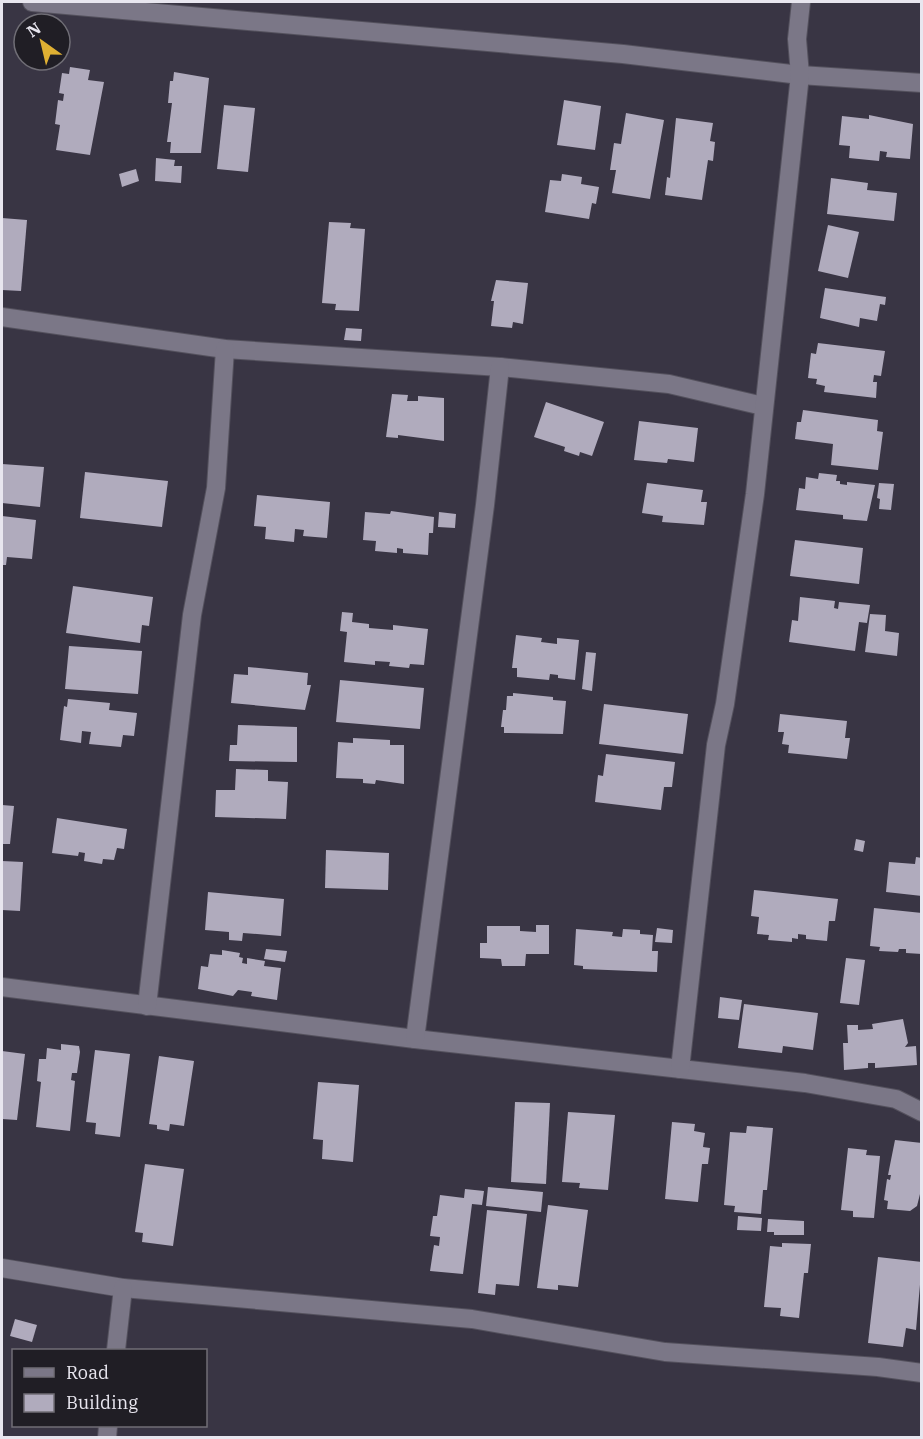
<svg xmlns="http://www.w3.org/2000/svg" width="923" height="1439" font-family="'IBM Plex Serif',serif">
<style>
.building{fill:#b0abbd}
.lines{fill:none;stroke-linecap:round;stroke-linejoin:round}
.street-casing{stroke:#54515d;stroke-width:20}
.street{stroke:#7b7787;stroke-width:18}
</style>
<rect width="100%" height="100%" fill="#393544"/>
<g class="building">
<path d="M70 67 90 70 88 80 104 82 90 155 56 150 60 125 55 124 58 100 63 101 64 94 59 93 62 73 69 74Z"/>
<path d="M174 72 209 78 201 153H170L171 142H167L172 103H168L170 81H173Z"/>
<path d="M564 100 601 106 595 150 557 145Z"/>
<path d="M224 105 255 108 248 172 217 169Z"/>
<path d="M626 113 664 120 650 199 612 193 616 170H610L614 143 621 144Z"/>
<path d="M869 115 913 124 910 159 886 157 887 152 880 151 879 161 849 158 850 146 839 145 842 116 869 119Z"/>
<path d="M676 118 713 123 710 141 715 142 713 161 708 160 702 200 665 195 667 177 670 178Z"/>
<path d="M156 158 175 160 174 166H182L181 183 155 181Z"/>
<path d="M136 169 139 181 122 187 119 174Z"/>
<path d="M562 174 582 177 581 184 599 187 596 204 592 203 589 219 545 212 550 180 561 181Z"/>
<path d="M831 178 868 183 867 190 897 193 894 221 827 214Z"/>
<path d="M2 218 27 220 21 291 2 290Z"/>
<path d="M329 222 351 223 350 228 365 229 359 311 335 310 336 304 322 303Z"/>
<path d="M828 225 859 232 848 278 818 271Z"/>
<path d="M496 280 528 283 523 324 513 322 512 328 491 326 494 301H491Z"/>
<path d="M825 288 886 297 885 305 880 304 877 321 860 318 859 327 820 318Z"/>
<path d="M346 328 362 329 361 341 344 340Z"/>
<path d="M818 343 885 351 881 376 874 375 873 382H877L876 398 824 392 825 386 816 384 817 379 808 378 811 353 816 354Z"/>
<path d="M392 394 408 395 407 401H418V396L444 398V441L398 435V438L386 437Z"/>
<path d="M546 402 604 422 592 456 580 452 579 456 564 451 565 447 534 437Z"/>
<path d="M803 410 878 420 877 431 883 432 878 470 831 465 833 444 795 439 797 422H801Z"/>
<path d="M639 421 698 428 694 462 668 459 667 463 634 460Z"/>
<path d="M2 464 44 467 40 507 2 503Z"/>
<path d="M85 472 168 481 162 527 80 518Z"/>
<path d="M819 473 837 475 836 481H840V484L847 485V482L875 485 867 521 843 519V515L796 510 799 488 805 489 806 477 818 479Z"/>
<path d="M647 483 703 490 701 502H707L704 525 662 522 663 516 642 513Z"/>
<path d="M879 483 894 484 891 510 879 509 880 499 877 498Z"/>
<path d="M257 495 330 502 327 538 303 536 304 530 295 529 294 542 265 539 266 527 254 526Z"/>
<path d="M391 511 434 517 433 533H429L428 555 403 553V549L397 548V553L375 551 376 541 363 540 365 512 390 514Z"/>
<path d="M439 512 456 514 455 528 438 527Z"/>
<path d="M2 516 36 520 32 559 7 557 6 565H2Z"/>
<path d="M795 540 863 548 859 584 790 576Z"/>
<path d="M73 586 153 597 149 626 142 625 140 643 66 633Z"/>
<path d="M800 597 835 601 834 608 838 609 839 602 870 605 867 623 859 622 855 651 789 642 792 620 798 621Z"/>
<path d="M342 612 353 613 352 622 369 624V628L393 630V625L428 629 424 665 410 664 409 668 389 666 390 662 375 661V665L344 662 347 632 340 631Z"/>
<path d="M870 614 886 615 885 631 899 633 897 656 865 652Z"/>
<path d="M516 635 542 638 541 642 557 644V638L579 640 575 680 558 678V675L550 674 549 680 517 677V668H512Z"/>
<path d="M69 646 142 651 138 694 65 689Z"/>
<path d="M586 652 596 653 592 691 582 689Z"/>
<path d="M248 667 308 673 307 685H311L305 710 231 703 234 674 248 675Z"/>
<path d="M340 680 424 688 420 729 336 722Z"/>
<path d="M513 693 553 697V700L566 701 563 734 504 733V727H501L503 710H506L507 696H513Z"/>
<path d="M68 699 110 703 109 710 137 713 134 736 123 735 121 747 89 744 91 732 82 731 81 743 60 740 64 706 67 707Z"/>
<path d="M604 704 688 714 683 754 599 744Z"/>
<path d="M780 714 847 721 845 738H850L847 759 788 753 789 745 782 744 784 732H778Z"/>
<path d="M238 725 297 727V762L229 761 230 745H237Z"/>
<path d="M353 738 390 740V745H404V784L376 780 375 784 363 783V779L336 778 338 742 353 743Z"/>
<path d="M606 754 675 762 672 787H664L661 810 595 802 598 775 603 776Z"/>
<path d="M236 769 268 770V781L288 782 286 819 215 817 216 790H235Z"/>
<path d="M2 805 14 806 10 844H2Z"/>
<path d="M57 818 127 829 124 849 117 848 114 860 103 859 102 864 84 861 85 853 79 852 78 856 52 853Z"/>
<path d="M856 839 865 841 863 852 854 850Z"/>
<path d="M326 850 389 853 388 890 325 888Z"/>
<path d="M916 857 922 858V896L886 892 889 862 915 864Z"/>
<path d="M2 861 23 862 20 911 2 910Z"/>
<path d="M754 890 838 899 835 921H829L827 941 806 939V935L798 934V939L792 938V942L768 940 769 935 757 934 759 917 751 916Z"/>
<path d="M208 892 284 899 281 936 243 933 242 941 229 940V932L205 930Z"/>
<path d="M874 908 922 913V954L906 953V949H899L898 952 879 951 880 947 870 946Z"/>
<path d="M536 925H549V954H526L525 966H502L501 959 480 958V943H487V926H520V931L536 932Z"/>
<path d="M657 928 673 930 672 943 655 942Z"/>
<path d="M576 929 613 932 612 936 622 937 623 929 640 930V934L653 935 652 951H658L657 972 583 969V966L574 965Z"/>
<path d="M266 949 287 951 285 962 264 959Z"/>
<path d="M222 950 240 953 239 957 243 958 242 963 247 964V958L265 961 264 966 281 968 277 1000 251 996 252 992 238 990 233 996 198 989 201 966 208 967 210 954 222 955Z"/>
<path d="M846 958 865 960 859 1005 840 1003Z"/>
<path d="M720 997 742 1000 739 1020 718 1018Z"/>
<path d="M744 1004 818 1013 813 1050 783 1046 782 1053 738 1048Z"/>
<path d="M903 1019 908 1043 905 1047 916 1046 917 1065 875 1068V1063H868V1068L844 1070 843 1043H848L847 1025H858V1030L873 1029 872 1024Z"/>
<path d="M61 1044 79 1046 80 1052 77 1073H72L71 1080 75 1081 70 1131 36 1127 41 1082 37 1081 39 1059H46L47 1048 61 1050Z"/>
<path d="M95 1050 130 1054 120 1137 95 1134 96 1123 86 1122Z"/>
<path d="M2 1051 25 1054 17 1120 2 1119Z"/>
<path d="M159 1056 194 1061 184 1126 170 1124 169 1131 157 1129V1125L149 1124Z"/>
<path d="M318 1082 359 1085 353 1162 322 1159 323 1140 313 1139Z"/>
<path d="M515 1102 550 1103 546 1184 511 1182Z"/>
<path d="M568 1112 615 1115 608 1190 579 1188 580 1183 562 1182Z"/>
<path d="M672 1122 695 1124 694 1131 705 1133 703 1147 710 1148 708 1164H702L698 1202 665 1199Z"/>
<path d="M747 1126 773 1128 767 1190H763L761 1214 734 1212 735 1206 724 1205 730 1132 746 1133Z"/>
<path d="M895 1140 922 1143 920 1194 917 1206 910 1211 887 1209 888 1201 884 1200 887 1179 890 1180 891 1175H888Z"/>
<path d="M848 1148 867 1150 866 1155 880 1156 874 1218 853 1217V1211L841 1210Z"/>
<path d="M145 1164 184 1169 173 1246 142 1242 143 1233 135 1232Z"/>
<path d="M488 1187 543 1192 541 1212 486 1206Z"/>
<path d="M465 1189 484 1191 482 1205 472 1204 463 1274 430 1271 434 1245 439 1246 440 1237 430 1236 433 1216H437L440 1195 464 1198Z"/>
<path d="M548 1205 588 1210 578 1287 558 1285V1290L537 1288Z"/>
<path d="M487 1210 527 1214 519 1286 496 1284 495 1295 478 1293Z"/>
<path d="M738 1216 762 1218 761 1231 737 1230Z"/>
<path d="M768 1219 804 1221V1235H774V1232H767Z"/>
<path d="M782 1243 811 1244 808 1273H804L799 1318 780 1316 781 1308 764 1307 770 1246 782 1247Z"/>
<path d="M878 1257 922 1262 916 1330 906 1328 903 1347 868 1343Z"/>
<path d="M15 1319 37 1325 32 1342 10 1336Z"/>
</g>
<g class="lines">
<defs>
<g id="street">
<path d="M32 2 623 54 800 75 922 83"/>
<path d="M2 317 225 349 500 367 669 384 763 406"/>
<path d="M2 987 415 1039 805 1083 896 1099 922 1112"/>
<path d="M147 1006 192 615 216 488 225 349"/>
<path d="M415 1039 485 505 500 367"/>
<path d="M680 1069 716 745 725 704 755 494 800 75 797 39 801 2"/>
<path d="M2 1268 123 1288 472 1319 665 1352 878 1367 922 1373"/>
<path d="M116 1350 123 1288"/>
<path d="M107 1438 108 1426"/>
</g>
</defs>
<use href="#street" class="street-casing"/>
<use href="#street" class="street"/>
</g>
<rect width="923" height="1439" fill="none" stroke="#e8e6ef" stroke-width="6"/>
<rect x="12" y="1349" width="195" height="78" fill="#201e25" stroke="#706e76" stroke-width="1.5"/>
<rect x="24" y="1368" width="30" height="9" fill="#7b7787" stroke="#706e76" stroke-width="1.5"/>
<text x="66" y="1379" font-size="18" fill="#e8e6ef">Road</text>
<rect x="24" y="1394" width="30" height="18" fill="#b0abbd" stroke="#706e76" stroke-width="1.5"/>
<text x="66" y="1409" font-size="18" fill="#e8e6ef">Building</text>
<g transform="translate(42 42) rotate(326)"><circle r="28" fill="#201e25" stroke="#706e76" stroke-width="1.5"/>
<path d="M0-4.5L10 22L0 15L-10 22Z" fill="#dfb033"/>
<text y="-9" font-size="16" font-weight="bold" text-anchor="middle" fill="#e8e6ef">N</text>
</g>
</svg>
